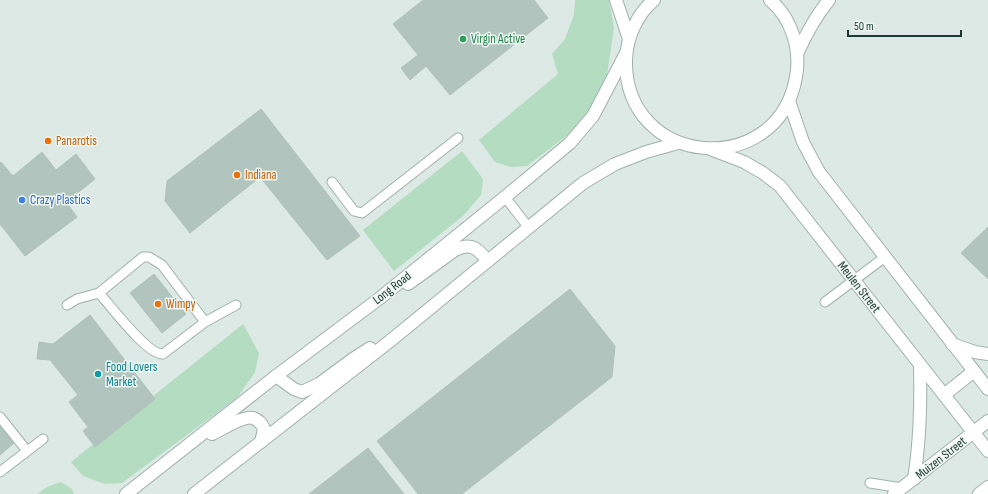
<svg xmlns="http://www.w3.org/2000/svg" width="988" height="494" font-family="'Sofia Sans Condensed',sans-serif">
<style>
.green{fill:#b4dcc1}
.building{fill:#b2c4be;stroke:#afc3bc}
.lines{fill:none;stroke-linecap:round;stroke-linejoin:round}
.service-casing{stroke:#a0b1ab;stroke-width:11}
.minor-casing{stroke:#a0b1ab;stroke-width:14}
.tertiary-casing{stroke:#a0b1ab;stroke-width:14}
.service{stroke:#fff;stroke-width:9}
.minor{stroke:#fff;stroke-width:12}
.tertiary{stroke:#fff;stroke-width:12}
.leisure-dot{fill:#2e9e5b;stroke:#edf6f2;stroke-width:1.5}
.food-dot{fill:#e8710a;stroke:#edf6f2;stroke-width:1.5}
.shop-dot{fill:#3f7fe0;stroke:#edf6f2;stroke-width:1.5}
.culture-dot{fill:#0f9aa8;stroke:#edf6f2;stroke-width:1.5}
.labels{text-anchor:middle;dominant-baseline:central;stroke-width:3;stroke-linejoin:round;paint-order:stroke}
.leisure-label{font-size:13px;fill:#27864d;stroke:#edf6f2;text-anchor:start}
.food-label{font-size:13px;fill:#c56008;stroke:#edf6f2;text-anchor:start}
.shop-label{font-size:13px;fill:#366cbe;stroke:#edf6f2;text-anchor:start}
.street-label{font-size:13px;fill:#1e3933;stroke:#edf6f2}
.culture-label{font-size:13px;fill:#0d838f;stroke:#edf6f2;text-anchor:start}
</style>
<rect width="100%" height="100%" fill="#dde9e4"/>
<g class="green">
<path d="M575 0H609L614 28 607 75 588 112 569 134 527 166 511 167 495 162 479 140 558 74 552 54 565 39 574 15Z"/>
<path d="M462 151 483 179 481 195 463 216 394 271 363 230Z"/>
<path d="M243 324 259 353 255 372 237 398 122 483 105 484 83 476 71 462Z"/>
<path d="M61 482 72 489 74 494H37L47 487Z"/>
</g>
<g class="building">
<path d="M423 0H534L548 18 450 95 426 66 410 80 401 68 418 55 393 24Z"/>
<path d="M261 109 360 236 327 260 260 177 190 233 165 201 167 181Z"/>
<path d="M42 152 56 170 76 154 95 179 66 202 77 217 25 256 0 224V163L1 162 13 176Z"/>
<path d="M988 227V279L961 253Z"/>
<path d="M154 274 186 314 162 333 130 293Z"/>
<path d="M570 289 615 346 612 377 462 494H418L377 441Z"/>
<path d="M90 315 155 399 95 447 83 431 88 427 69 402 78 395 50 360 37 359 39 342 53 344Z"/>
<path d="M0 424 14 443 0 455Z"/>
<path d="M368 448 404 494H309Z"/>
</g>
<g class="lines">
<defs>
<g id="service">
<path d="M332 182 354 211 362 213 458 138"/>
<path d="M505 197 529 228"/>
<path d="M825 302 885 257"/>
<path d="M67 305 77 299 99 293"/>
<path d="M205 322 162 265 149 257H143L99 293C111 306 147 355 163 354L205 322 236 305"/>
<path d="M0 417 27 451"/>
<path d="M0 472 43 439"/>
<path d="M870 483 902 488"/>
</g>
<g id="minor">
<path d="M616 0 629 39"/>
<path d="M789 101 803 142 819 172 988 389"/>
<path d="M710 149 744 162 763 173 780 186 988 451"/>
<path d="M952 344 975 352 988 354"/>
<path d="M944 395 974 371"/>
<path d="M914 479C920 441 921 404 920 366"/>
<path d="M894 494 988 421"/>
<path d="M979 494 988 487"/>
</g>
<g id="tertiary">
<path d="M654 0C637 14 627 37 626 59 623 168 778 181 796 77 801 50 792 18 770 0"/>
<path d="M797 54C806 34 815 17 829 0"/>
<path d="M408 284 455 250C471 242 477 248 488 261"/>
<path d="M276 376 294 389 302 392 319 384 353 359 370 348"/>
<path d="M212 434C221 430 244 415 253 418 259 420 262 424 264 429L261 442"/>
<path d="M126 494 276 376 380 298 505 197 570 143 593 116 626 53"/>
<path d="M194 494 390 341 583 183 615 164 646 152 678 143"/>
</g>
</defs>
<use href="#service" class="service-casing"/>
<use href="#minor" class="minor-casing"/>
<use href="#tertiary" class="tertiary-casing"/>
<use href="#service" class="service"/>
<use href="#minor" class="minor"/>
<use href="#tertiary" class="tertiary"/>
</g>
<circle class="leisure-dot" cx="463" cy="39" r="4"/>
<g class="food-dot">
<circle cx="48" cy="141" r="4"/>
<circle cx="237" cy="175" r="4"/>
<circle cx="158" cy="304" r="4"/>
</g>
<circle class="shop-dot" cx="22" cy="200" r="4"/>
<circle class="culture-dot" cx="98" cy="374" r="4"/>
<g class="labels">
<g class="leisure-label">
<text x="471" y="39">Virgin Active</text>
</g>
<g class="food-label">
<text x="56" y="141">Panarotis</text>
<text x="245" y="175">Indiana</text>
<text x="166" y="304">Wimpy</text>
</g>
<g class="shop-label">
<text x="30" y="200">Crazy Plastics</text>
</g>
<g class="street-label">
<text transform="translate(859 287) rotate(52)">Meulen Street</text>
<text transform="translate(392 288) rotate(-38)">Long Road</text>
<text transform="translate(941 458) rotate(-38)">Muizen Street</text>
</g>
<g class="culture-label">
<text x="106" y="367">Food Lovers<tspan x="106" dy="15">Market</tspan></text>
</g>
</g>
<path d="M848 30v6h113v-6" fill="none" stroke="#1e3933" stroke-width="2"/>
<text x="854" y="30" font-size="12" fill="#1e3933" stroke="#edf6f2" stroke-width="3" paint-order="stroke">50 m</text>
</svg>
